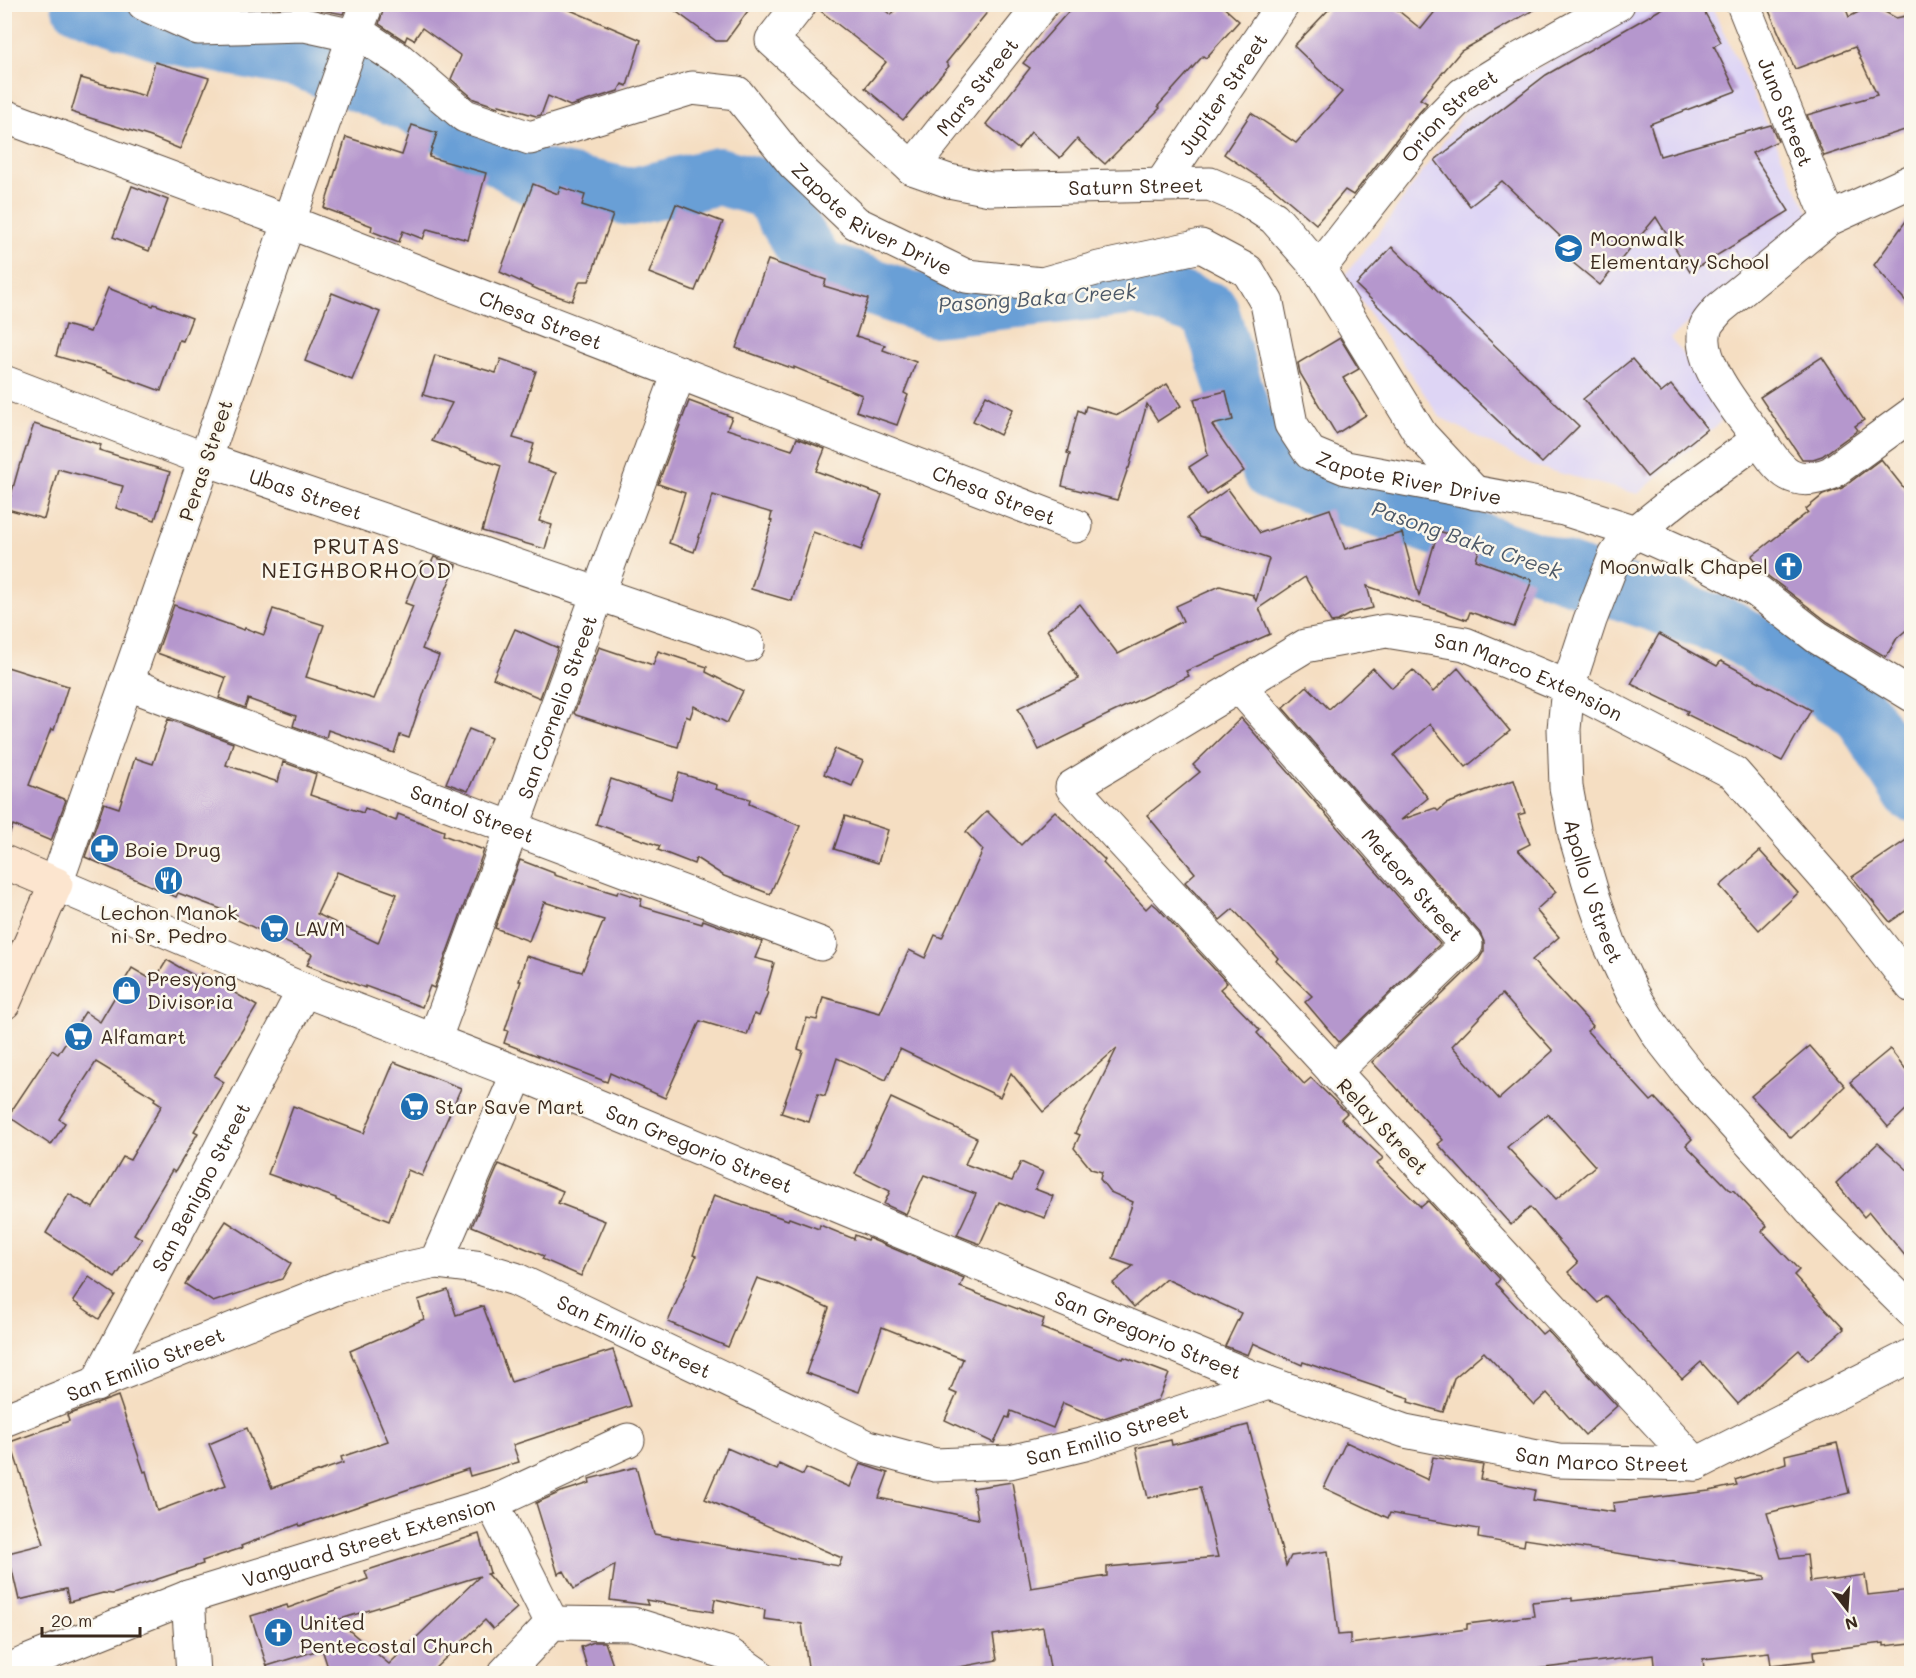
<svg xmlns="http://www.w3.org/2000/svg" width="1916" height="1678" font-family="Mali,sans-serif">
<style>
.built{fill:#ded5f5}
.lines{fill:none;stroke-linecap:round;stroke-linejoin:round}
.river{stroke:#699fd6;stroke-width:58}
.building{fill:#b597cd;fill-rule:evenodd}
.minor-casing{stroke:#574537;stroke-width:35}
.tertiary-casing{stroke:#574537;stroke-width:35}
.secondary-casing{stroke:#574537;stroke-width:35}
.minor{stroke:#fff;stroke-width:33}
.tertiary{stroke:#fff;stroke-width:33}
.secondary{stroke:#fce5cf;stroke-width:33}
.labels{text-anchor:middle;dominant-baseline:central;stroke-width:5;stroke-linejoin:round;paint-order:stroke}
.street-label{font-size:20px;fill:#3b2a1e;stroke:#fbf7ec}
.poi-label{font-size:20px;fill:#3b2a1e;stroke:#fbf7ec;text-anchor:start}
.water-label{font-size:21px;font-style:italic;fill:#4d5968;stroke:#fbf7ec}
.neighbourhood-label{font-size:21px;letter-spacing:1.5px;fill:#3b2a1e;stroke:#fbf7ec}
</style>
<rect width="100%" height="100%" fill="#fbf7ec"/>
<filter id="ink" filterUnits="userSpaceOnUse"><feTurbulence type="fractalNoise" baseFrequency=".0167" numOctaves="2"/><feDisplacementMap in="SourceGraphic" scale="12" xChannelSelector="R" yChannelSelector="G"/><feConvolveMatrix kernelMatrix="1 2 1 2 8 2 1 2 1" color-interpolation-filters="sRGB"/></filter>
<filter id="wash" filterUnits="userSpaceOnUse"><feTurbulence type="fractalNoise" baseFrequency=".008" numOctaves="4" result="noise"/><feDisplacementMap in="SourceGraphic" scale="24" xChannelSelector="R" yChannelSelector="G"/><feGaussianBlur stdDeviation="1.35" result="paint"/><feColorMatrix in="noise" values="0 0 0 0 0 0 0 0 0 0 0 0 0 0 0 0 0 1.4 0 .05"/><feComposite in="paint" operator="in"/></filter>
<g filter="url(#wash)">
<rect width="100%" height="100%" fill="#f5dec2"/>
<path class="built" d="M1646 5H1711L1810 216 1671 338 1726 417 1638 494 1533 466 1440 417 1344 276 1387 222 1466 110Z"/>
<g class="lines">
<path class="river" d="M80 4 171 35 302 60 408 102 530 175 630 197 718 176 769 190 817 268 934 308 1138 286 1210 311 1243 417 1272 472 1428 524 1730 629 1860 711 1912 793"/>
</g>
<g id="blocks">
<g class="building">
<path d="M294 4H347L343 14 308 7H295Z"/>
<path d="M385 4H556L641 40 627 86 622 84 618 91 570 106 548 96 541 115 536 116 499 105 498 107 474 99 451 79 461 56 422 28 414 40 407 36 405 41 379 24Z"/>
<path d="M666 4H753L726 41H716Z"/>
<path d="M818 4H877L891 15 900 4H994L946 63 949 66 903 120 865 88 886 62 818 9Z"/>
<path d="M1075 4H1220L1239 21 1206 58 1203 56 1158 106 1160 108 1105 164 1077 139 1060 158 1031 132 1018 149 986 124 1030 68 1023 63Z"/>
<path d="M1334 4H1390L1421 29 1441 4H1544L1461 51 1420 99 1427 103 1425 106 1408 125 1407 123 1402 132 1353 195 1345 190 1316 224 1271 186 1224 154 1251 113 1296 143 1342 92 1294 46Z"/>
<path d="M1670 4H1700L1721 42 1714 46 1736 91 1650 124 1660 156 1771 125 1778 141 1752 153 1789 211 1690 272 1656 217 1600 285 1555 248 1563 239 1502 181 1470 206 1435 160 1546 75Z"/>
<path d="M1766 4H1844L1849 17 1872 5 1896 18 1911 15V128L1824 156 1807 115 1877 95 1855 47 1795 69Z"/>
<path d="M155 62 209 78 180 149 151 137 71 112 81 78 145 96Z"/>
<path d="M412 125 437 133 429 157 486 173 468 240 427 229 423 239 403 231 399 242 371 231 372 226 324 208 346 137 402 155Z"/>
<path d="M533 184 558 194 560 187 585 195 582 205 613 215 589 281H580L572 301 539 290 500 272Z"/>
<path d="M132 186 168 200 149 251 113 237Z"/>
<path d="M676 204 723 222 695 291 649 273Z"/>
<path d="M1911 214V307L1874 265Z"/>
<path d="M1392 247 1579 426 1542 463 1356 285Z"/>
<path d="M768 260 826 280 824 286 868 299 856 336 885 345 883 350 916 362 904 393 908 395 897 425 856 411 862 395 794 367V369L736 348Z"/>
<path d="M108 288 153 306 154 304 192 318 183 341 179 340 161 391 101 369 56 356 65 325 90 332Z"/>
<path d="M332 293 380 312 352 380 305 361Z"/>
<path d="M1340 338 1359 369 1343 378 1366 415 1336 434 1300 373 1298 363Z"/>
<path d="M435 355 496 373 501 359 536 371 513 438 534 444 528 463 556 473 539 521 552 525 545 549 482 531 501 466 432 441 452 403 423 395Z"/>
<path d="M1822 357 1864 420 1855 426 1858 430 1822 456 1813 459H1802L1760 397Z"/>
<path d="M1632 359 1661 393 1671 385 1707 429 1647 477 1583 399Z"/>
<path d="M1167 384 1181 406 1158 421 1147 404 1129 468H1128L1117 500 1062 486 1070 454 1067 453 1078 410 1084 413 1086 406 1118 415Z"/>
<path d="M1226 391 1233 420 1212 425 1244 471 1207 495 1189 467 1208 455 1194 399Z"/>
<path d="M986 395 1013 409 1000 435 973 421Z"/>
<path d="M689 401 732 417 727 429 792 450 797 438 825 449 816 471 882 495 861 550 813 532 792 601 751 589 772 521 770 520 772 513 713 495 694 552 669 543 685 493 658 484Z"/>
<path d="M34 424 101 445 99 450 170 472 155 520 116 508 123 486 58 469 44 519 7 509 20 463H21Z"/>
<path d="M1881 459 1911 497V626L1897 638 1886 657 1828 622 1768 576 1752 556 1808 512 1806 509 1823 495 1842 488Z"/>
<path d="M1228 489 1260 533 1330 509 1345 549 1402 533 1419 596 1438 531 1481 543 1476 560 1532 580 1514 627 1470 612 1467 620 1367 586 1373 608 1351 613 1338 621 1331 622 1305 577 1259 608 1270 634 1186 671 1189 676 1084 726 1085 727 1039 750 1018 708 1079 679 1047 630 1080 604 1118 654 1183 621 1176 606 1220 586 1253 595 1256 601 1269 559 1200 536 1187 518Z"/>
<path d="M434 557 456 565 422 649 439 656 425 690 409 738 400 735 394 753 328 730 326 738 293 726 296 716 248 699 245 708 219 698 226 678 157 653 174 605 244 630 245 628 264 635 273 609 324 625 306 677 374 699 413 606 405 603 422 562 430 565Z"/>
<path d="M515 629 558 648 540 698 493 678Z"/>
<path d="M1659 634 1717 666 1721 661 1811 710 1782 761 1686 714 1688 711 1631 684Z"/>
<path d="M599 647 653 665 658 651 707 667 706 672 743 691 727 723 694 706 690 718 686 716 678 747 664 743 576 715 574 713Z"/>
<path d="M4 666 68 686 54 730 51 729 29 785 66 800 51 841 13 825 6 843 4 842Z"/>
<path d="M1373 668 1392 688 1413 670 1433 692 1458 668 1510 731 1466 767 1430 724 1394 755 1428 798 1401 820 1435 808 1438 811 1446 804 1514 780 1525 813 1518 815 1530 844 1518 850 1556 892 1536 910 1559 937 1532 960 1593 1026 1587 1031 1651 1101 1655 1098 1692 1139 1686 1145 1731 1191 1733 1190 1767 1226 1762 1231 1799 1270 1794 1275 1844 1329 1808 1360 1799 1350 1738 1404 1701 1362 1682 1379 1606 1296 1598 1303 1568 1272 1578 1263 1530 1207 1511 1225 1438 1144 1443 1140 1394 1085 1372 1062 1479 959 1484 951V942L1480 933 1283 708 1307 686 1329 709ZM1502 994 1553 1051 1499 1099 1452 1046ZM1548 1114 1595 1166 1556 1199 1507 1147Z"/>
<path d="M1241 718 1440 944 1339 1042 1305 1002 1312 996 1276 961 1278 958 1233 909 1220 920 1185 882 1195 873 1147 815 1200 772 1193 765Z"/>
<path d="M168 719 233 743 226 765 278 782 283 762 316 774 310 795 363 813 365 808 396 821 398 814 444 831 443 835 484 850 434 988 430 986 422 1007 365 986V988L307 965 312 954 235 919 237 915 178 893 176 897 85 857 104 803 119 808 135 758 153 764ZM337 872 397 894 378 943 317 914Z"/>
<path d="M469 729 491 738 468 791 446 783Z"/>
<path d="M835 749 863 761 852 786 824 774Z"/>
<path d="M679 773 717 785 716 789 750 799 749 804 800 826 770 894 724 876 696 858 694 864 658 850 660 846 596 824 611 779 671 799Z"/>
<path d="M987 811 1021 845 1055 811 1105 860 1103 863 1146 909 1152 903 1158 908 1227 983 1220 989 1260 1030 1257 1033 1304 1084 1311 1078 1347 1113 1341 1119 1383 1158 1377 1164 1421 1207 1428 1201 1500 1279 1496 1284 1542 1334 1547 1330 1617 1406 1585 1435 1547 1393 1534 1405 1484 1352 1454 1378 1443 1412 1408 1402 1409 1398 1303 1362 1302 1365 1253 1343 1248 1355 1225 1346 1241 1313 1166 1279 1134 1307 1113 1283 1133 1266 1113 1259 1133 1202 1110 1192 1100 1179 1102 1172 1091 1169 1074 1148 1080 1135 1075 1133 1117 1048 1043 1112 1011 1073 1000 1097 900 1049 886 1080 837 1058 825 1096 818 1094 809 1122 781 1113 803 1051 798 1049 807 1018 817 1020 823 997 880 1013 909 950 925 958 935 935 942 938 983 850 966 832Z"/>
<path d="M845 816 888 830 878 863 834 849Z"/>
<path d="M1911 837V907L1890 922 1852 877Z"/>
<path d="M1760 851 1798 893 1759 930 1720 886Z"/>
<path d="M520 860 554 873V875L617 894 618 891 642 899 640 906 702 924 703 920 762 942 755 958 774 963 766 991 768 992 759 1016 754 1014 747 1035 700 1021 665 1098 610 1073 607 1082 504 1043 508 1031 505 1030 521 981H519L526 956 582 972 604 920 544 902 529 941 495 928Z"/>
<path d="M167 960 198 978 201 973 257 1006 214 1076 224 1082 194 1131 198 1133 175 1172 172 1170 134 1234 142 1239 115 1278 46 1233 69 1194 93 1208 123 1157 130 1160 162 1105 154 1100 155 1098 96 1062 59 1119 65 1123 51 1145 8 1116 52 1050 58 1054 85 1012 100 1022 132 968 154 981Z"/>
<path d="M1810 1046 1845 1086 1791 1138 1751 1096Z"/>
<path d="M1890 1049 1911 1076V1105L1888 1127 1850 1082Z"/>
<path d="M394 1062 461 1088 422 1176 408 1170 389 1221 336 1200V1198L268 1174 293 1106 364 1133Z"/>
<path d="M891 1098 977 1138 965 1164 1012 1181 1021 1162 1043 1172 1035 1189 1053 1196 1045 1218 1025 1211 1024 1212 999 1202 980 1244 957 1235 976 1194 924 1175 906 1214 884 1204 890 1191 855 1174Z"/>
<path d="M1878 1143 1911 1173V1263L1869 1212 1864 1217 1836 1183Z"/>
<path d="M499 1164 563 1191 558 1203 605 1221 581 1276 542 1259 544 1256 472 1226Z"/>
<path d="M714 1195 788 1220 789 1218 819 1229 820 1225 854 1239 855 1235 867 1240 868 1238 964 1278 960 1287 1044 1319 1041 1328 1123 1359 1124 1357 1169 1374 1158 1400 1101 1419 1063 1403 1053 1428 1011 1411 1009 1418 1006 1417 994 1443 945 1420 957 1394 950 1391 963 1359 882 1327 859 1392 806 1373 829 1308 778 1284V1285L757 1278 728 1347 668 1322 696 1256 693 1255Z"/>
<path d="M226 1221 291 1263 282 1279 213 1302 185 1284Z"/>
<path d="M89 1277 115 1295 99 1319 73 1301Z"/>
<path d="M448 1290 456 1315 483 1306 511 1382 613 1350 631 1406 513 1445 519 1462 470 1476 468 1469 300 1526 299 1524 241 1546 242 1548 202 1561 203 1564 113 1594 103 1593 69 1602 66 1589 19 1600 8 1553 44 1544 10 1442 69 1421 67 1415 118 1396 144 1472 146 1471 157 1511 226 1485 209 1444 247 1428 272 1488 343 1463 341 1457 388 1441 350 1351 424 1319 418 1300Z"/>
<path d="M1248 1425 1286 1566 1291 1556 1328 1551 1338 1635 1350 1634V1644L1467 1629V1624L1534 1616 1532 1602 1572 1598V1601L1765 1580V1576L1525 1539 1524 1546 1478 1538 1479 1529 1390 1513 1388 1518 1324 1488 1346 1442 1428 1480 1433 1457 1483 1465 1480 1479 1535 1490 1533 1500 1614 1512 1613 1503 1709 1491 1737 1485 1735 1480 1786 1463 1785 1455 1837 1443 1849 1493 1767 1513 1781 1558 1807 1555 1810 1582 1865 1575 1868 1595 1911 1590V1643L1884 1646V1643L1814 1651 1815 1660 1771 1665 1769 1652 1703 1659 1704 1669 1663 1674H1655L1653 1655 1528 1670 1529 1674H1051L1043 1627 993 1635 997 1660 923 1674H809L802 1624 764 1619 765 1610 715 1599 713 1612 646 1600 648 1605 610 1600 615 1565 574 1589 564 1571 558 1574 536 1503 561 1492 590 1483 589 1479 636 1467 654 1534 839 1566 842 1558 705 1499 727 1448 777 1470 779 1464 803 1475 806 1468 850 1487 860 1464 888 1473 879 1498 978 1519 973 1488 1012 1482 1031 1588 1107 1576V1567L1218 1557 1200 1487 1148 1498 1136 1448 1171 1440 1172 1445Z"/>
<path d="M479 1534 490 1573 487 1574 517 1608 493 1629 485 1620 429 1674H330L322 1649 267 1666 251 1616 287 1605 288 1608 368 1579 365 1571ZM480 1576 389 1664 337 1620Z"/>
<path d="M594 1642H605L616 1674H589L581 1647Z"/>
</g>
</g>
</g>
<g filter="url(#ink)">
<use href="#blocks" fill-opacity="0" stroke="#574537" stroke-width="1.5"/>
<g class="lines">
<defs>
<g id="minor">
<path id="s1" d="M144 4 198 28 304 25 368 39 400 60 465 116 530 138 692 88 737 93 794 164 856 223 966 276 1042 284 1099 268 1201 246 1248 271 1267 303 1291 424 1310 453 1346 468 1564 509 1636 532 1705 563 1757 591 1817 637 1912 695"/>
<path id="s2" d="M367 4 354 36 56 884 304 990 518 1073 1249 1376 1405 1431 1558 1461 1696 1464 1912 1355"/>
<path id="s3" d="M800 4 772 40 912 168 949 181 990 189 1210 184 1245 199 1274 218 1319 269 1421 435 1475 493"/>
<path id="s4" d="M1743 4 1829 219"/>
<path id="s5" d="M4 116 289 222 1076 526"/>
<path id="s6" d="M912 168 1042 4"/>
<path id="s7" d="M1161 185 1283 4"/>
<path id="s8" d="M1319 269 1427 131 1463 94 1518 60 1618 4"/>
<path id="s9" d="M4 382 205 459 748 645"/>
<path d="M1759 439C1741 414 1691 357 1707 324 1710 319 1715 314 1719 309L1829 219 1912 181"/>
<path id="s10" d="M126 683 821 944"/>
<path id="s11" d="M1239 686 1466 945 1334 1072"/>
<path id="s12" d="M434 1041 679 373"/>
<path d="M436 1262 518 1073"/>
<path id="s13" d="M96 1385 304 990"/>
<path id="s14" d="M4 1420 341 1286 394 1271 436 1262 476 1267 515 1279 868 1447 935 1465 1010 1462 1085 1444 1268 1383"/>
<path id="s15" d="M1696 1464 1072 787 1305 646 1386 631 1465 644 1568 687 1734 773 1845 900 1912 986"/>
<path d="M492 1503 552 1623"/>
<path d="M188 1597 193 1674"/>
<path id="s16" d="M4 1673 29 1661 188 1597 492 1503 628 1440"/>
<path d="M504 1674 552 1623 633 1624 727 1653 757 1674"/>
</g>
<g id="tertiary">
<path id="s17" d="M1912 414 1831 473C1791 489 1780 470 1759 439L1682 495 1636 532 1624 543 1615 556 1590 620 1568 687 1564 729 1566 787 1575 835 1593 896 1610 945 1633 994 1659 1036 1692 1078 1822 1222 1912 1311"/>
</g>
<path id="secondary" d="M4 862 56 884 4 1003"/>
</defs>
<use href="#minor" class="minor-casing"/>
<use href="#tertiary" class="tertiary-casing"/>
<use href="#secondary" class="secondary-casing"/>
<use href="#minor" class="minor"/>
<use href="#tertiary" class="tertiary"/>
<use href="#secondary" class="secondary"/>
</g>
</g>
<defs>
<symbol id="school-disc" viewBox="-11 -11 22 22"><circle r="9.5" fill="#1f6fb2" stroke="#fbf7ec"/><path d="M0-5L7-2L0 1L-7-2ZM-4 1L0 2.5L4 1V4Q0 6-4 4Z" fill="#fff"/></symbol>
<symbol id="church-disc" viewBox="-11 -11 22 22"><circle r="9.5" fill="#1f6fb2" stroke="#fbf7ec"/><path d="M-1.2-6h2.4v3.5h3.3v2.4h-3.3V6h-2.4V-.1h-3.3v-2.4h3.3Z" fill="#fff"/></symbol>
<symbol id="pharmacy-disc" viewBox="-11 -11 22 22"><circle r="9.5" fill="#1f6fb2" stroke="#fbf7ec"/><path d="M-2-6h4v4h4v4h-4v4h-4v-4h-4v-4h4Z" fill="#fff"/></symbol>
<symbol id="restaurant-disc" viewBox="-11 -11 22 22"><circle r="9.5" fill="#1f6fb2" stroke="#fbf7ec"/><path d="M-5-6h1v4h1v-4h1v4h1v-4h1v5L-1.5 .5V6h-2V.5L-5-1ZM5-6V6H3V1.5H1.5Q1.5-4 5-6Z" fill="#fff"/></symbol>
<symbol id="supermarket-disc" viewBox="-11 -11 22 22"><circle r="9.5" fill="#1f6fb2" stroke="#fbf7ec"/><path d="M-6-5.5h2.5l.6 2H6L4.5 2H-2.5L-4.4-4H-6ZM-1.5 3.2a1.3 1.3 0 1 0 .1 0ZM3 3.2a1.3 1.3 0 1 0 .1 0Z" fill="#fff"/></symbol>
<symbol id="shop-disc" viewBox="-11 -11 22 22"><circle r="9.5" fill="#1f6fb2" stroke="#fbf7ec"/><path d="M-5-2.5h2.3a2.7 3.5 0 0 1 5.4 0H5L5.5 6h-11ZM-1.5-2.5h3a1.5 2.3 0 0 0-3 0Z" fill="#fff"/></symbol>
</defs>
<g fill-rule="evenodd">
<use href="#school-disc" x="1552" y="232" width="33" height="33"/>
<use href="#church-disc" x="1772" y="550" width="33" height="33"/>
<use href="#pharmacy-disc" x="88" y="832" width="33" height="33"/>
<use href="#restaurant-disc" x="152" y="864" width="33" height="33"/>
<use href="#supermarket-disc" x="258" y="912" width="33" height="33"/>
<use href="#shop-disc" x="110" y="974" width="33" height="33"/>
<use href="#supermarket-disc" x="62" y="1020" width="33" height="33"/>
<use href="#supermarket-disc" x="398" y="1090" width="33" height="33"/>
<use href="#church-disc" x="262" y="1616" width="33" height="33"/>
</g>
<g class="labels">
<g class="street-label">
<text stroke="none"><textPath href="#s6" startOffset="104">Mars Street</textPath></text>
<text stroke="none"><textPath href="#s7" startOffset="110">Jupiter Street</textPath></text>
<text stroke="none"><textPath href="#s4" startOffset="116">Juno Street</textPath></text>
<text stroke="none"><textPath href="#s8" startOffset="202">Orion Street</textPath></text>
<text stroke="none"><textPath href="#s3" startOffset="462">Saturn Street</textPath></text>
<text stroke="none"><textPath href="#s1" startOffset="826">Zapote River Drive</textPath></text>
<text stroke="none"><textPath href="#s5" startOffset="574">Chesa Street</textPath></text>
<text transform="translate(205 460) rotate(-71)">Peras Street</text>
<text stroke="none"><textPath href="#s1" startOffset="1528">Zapote River Drive</textPath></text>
<text stroke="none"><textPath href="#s9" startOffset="322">Ubas Street</textPath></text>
<text stroke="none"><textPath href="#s5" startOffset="1060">Chesa Street</textPath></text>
<text stroke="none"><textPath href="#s15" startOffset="1426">San Marco Extension</textPath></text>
<text stroke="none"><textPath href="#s12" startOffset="356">San Cornelio Street</textPath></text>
<text stroke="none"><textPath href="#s10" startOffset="370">Santol Street</textPath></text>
<text stroke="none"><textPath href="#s11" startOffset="264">Meteor Street</textPath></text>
<text stroke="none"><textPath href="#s17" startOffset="724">Apollo V Street</textPath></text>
<text transform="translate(1383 1126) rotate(47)">Relay Street</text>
<text stroke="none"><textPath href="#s2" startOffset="1629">San Gregorio Street</textPath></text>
<text stroke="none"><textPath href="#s13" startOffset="224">San Benigno Street</textPath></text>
<text stroke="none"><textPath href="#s2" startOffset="2115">San Gregorio Street</textPath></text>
<text stroke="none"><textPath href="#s14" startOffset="674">San Emilio Street</textPath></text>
<text stroke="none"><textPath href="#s14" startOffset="152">San Emilio Street</textPath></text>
<text stroke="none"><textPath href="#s14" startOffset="1178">San Emilio Street</textPath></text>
<text stroke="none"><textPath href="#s2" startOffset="2589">San Marco Street</textPath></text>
<text stroke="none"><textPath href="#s16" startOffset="388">Vanguard Street Extension</textPath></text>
</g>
<g class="poi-label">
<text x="1590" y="238">Moonwalk<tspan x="1590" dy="23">Elementary School</tspan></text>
<text x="1768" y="566" text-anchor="end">Moonwalk Chapel</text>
<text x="125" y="849">Boie Drug</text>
<text x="169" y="912" text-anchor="middle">Lechon Manok<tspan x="169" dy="23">ni Sr. Pedro</tspan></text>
<text x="295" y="928">LAVM</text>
<text x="147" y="978">Presyong<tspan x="147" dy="23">Divisoria</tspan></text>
<text x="100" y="1036">Alfamart</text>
<text x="435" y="1106">Star Save Mart</text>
<text x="300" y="1622">United<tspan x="300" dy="23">Pentecostal Church</tspan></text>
</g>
<g class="water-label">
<text transform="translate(1037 297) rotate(-4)">Pasong Baka Creek</text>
<text transform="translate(1467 539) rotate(19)">Pasong Baka Creek</text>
</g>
<g class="neighbourhood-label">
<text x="357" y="545">PRUTAS<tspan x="357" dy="24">NEIGHBORHOOD</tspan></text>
</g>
</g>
<rect width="1916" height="1678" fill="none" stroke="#fbf7ec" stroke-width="24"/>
<g transform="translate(1847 1609) rotate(163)" stroke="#fbf7ec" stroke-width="4.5" paint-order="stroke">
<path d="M0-4.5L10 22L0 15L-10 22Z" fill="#3b2a1e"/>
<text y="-9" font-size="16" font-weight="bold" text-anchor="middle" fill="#3b2a1e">N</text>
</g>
<path d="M42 1627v9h98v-9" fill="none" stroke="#3b2a1e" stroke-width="3"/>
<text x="51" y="1627" font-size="18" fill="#3b2a1e" stroke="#fbf7ec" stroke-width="4.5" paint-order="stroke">20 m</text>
</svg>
